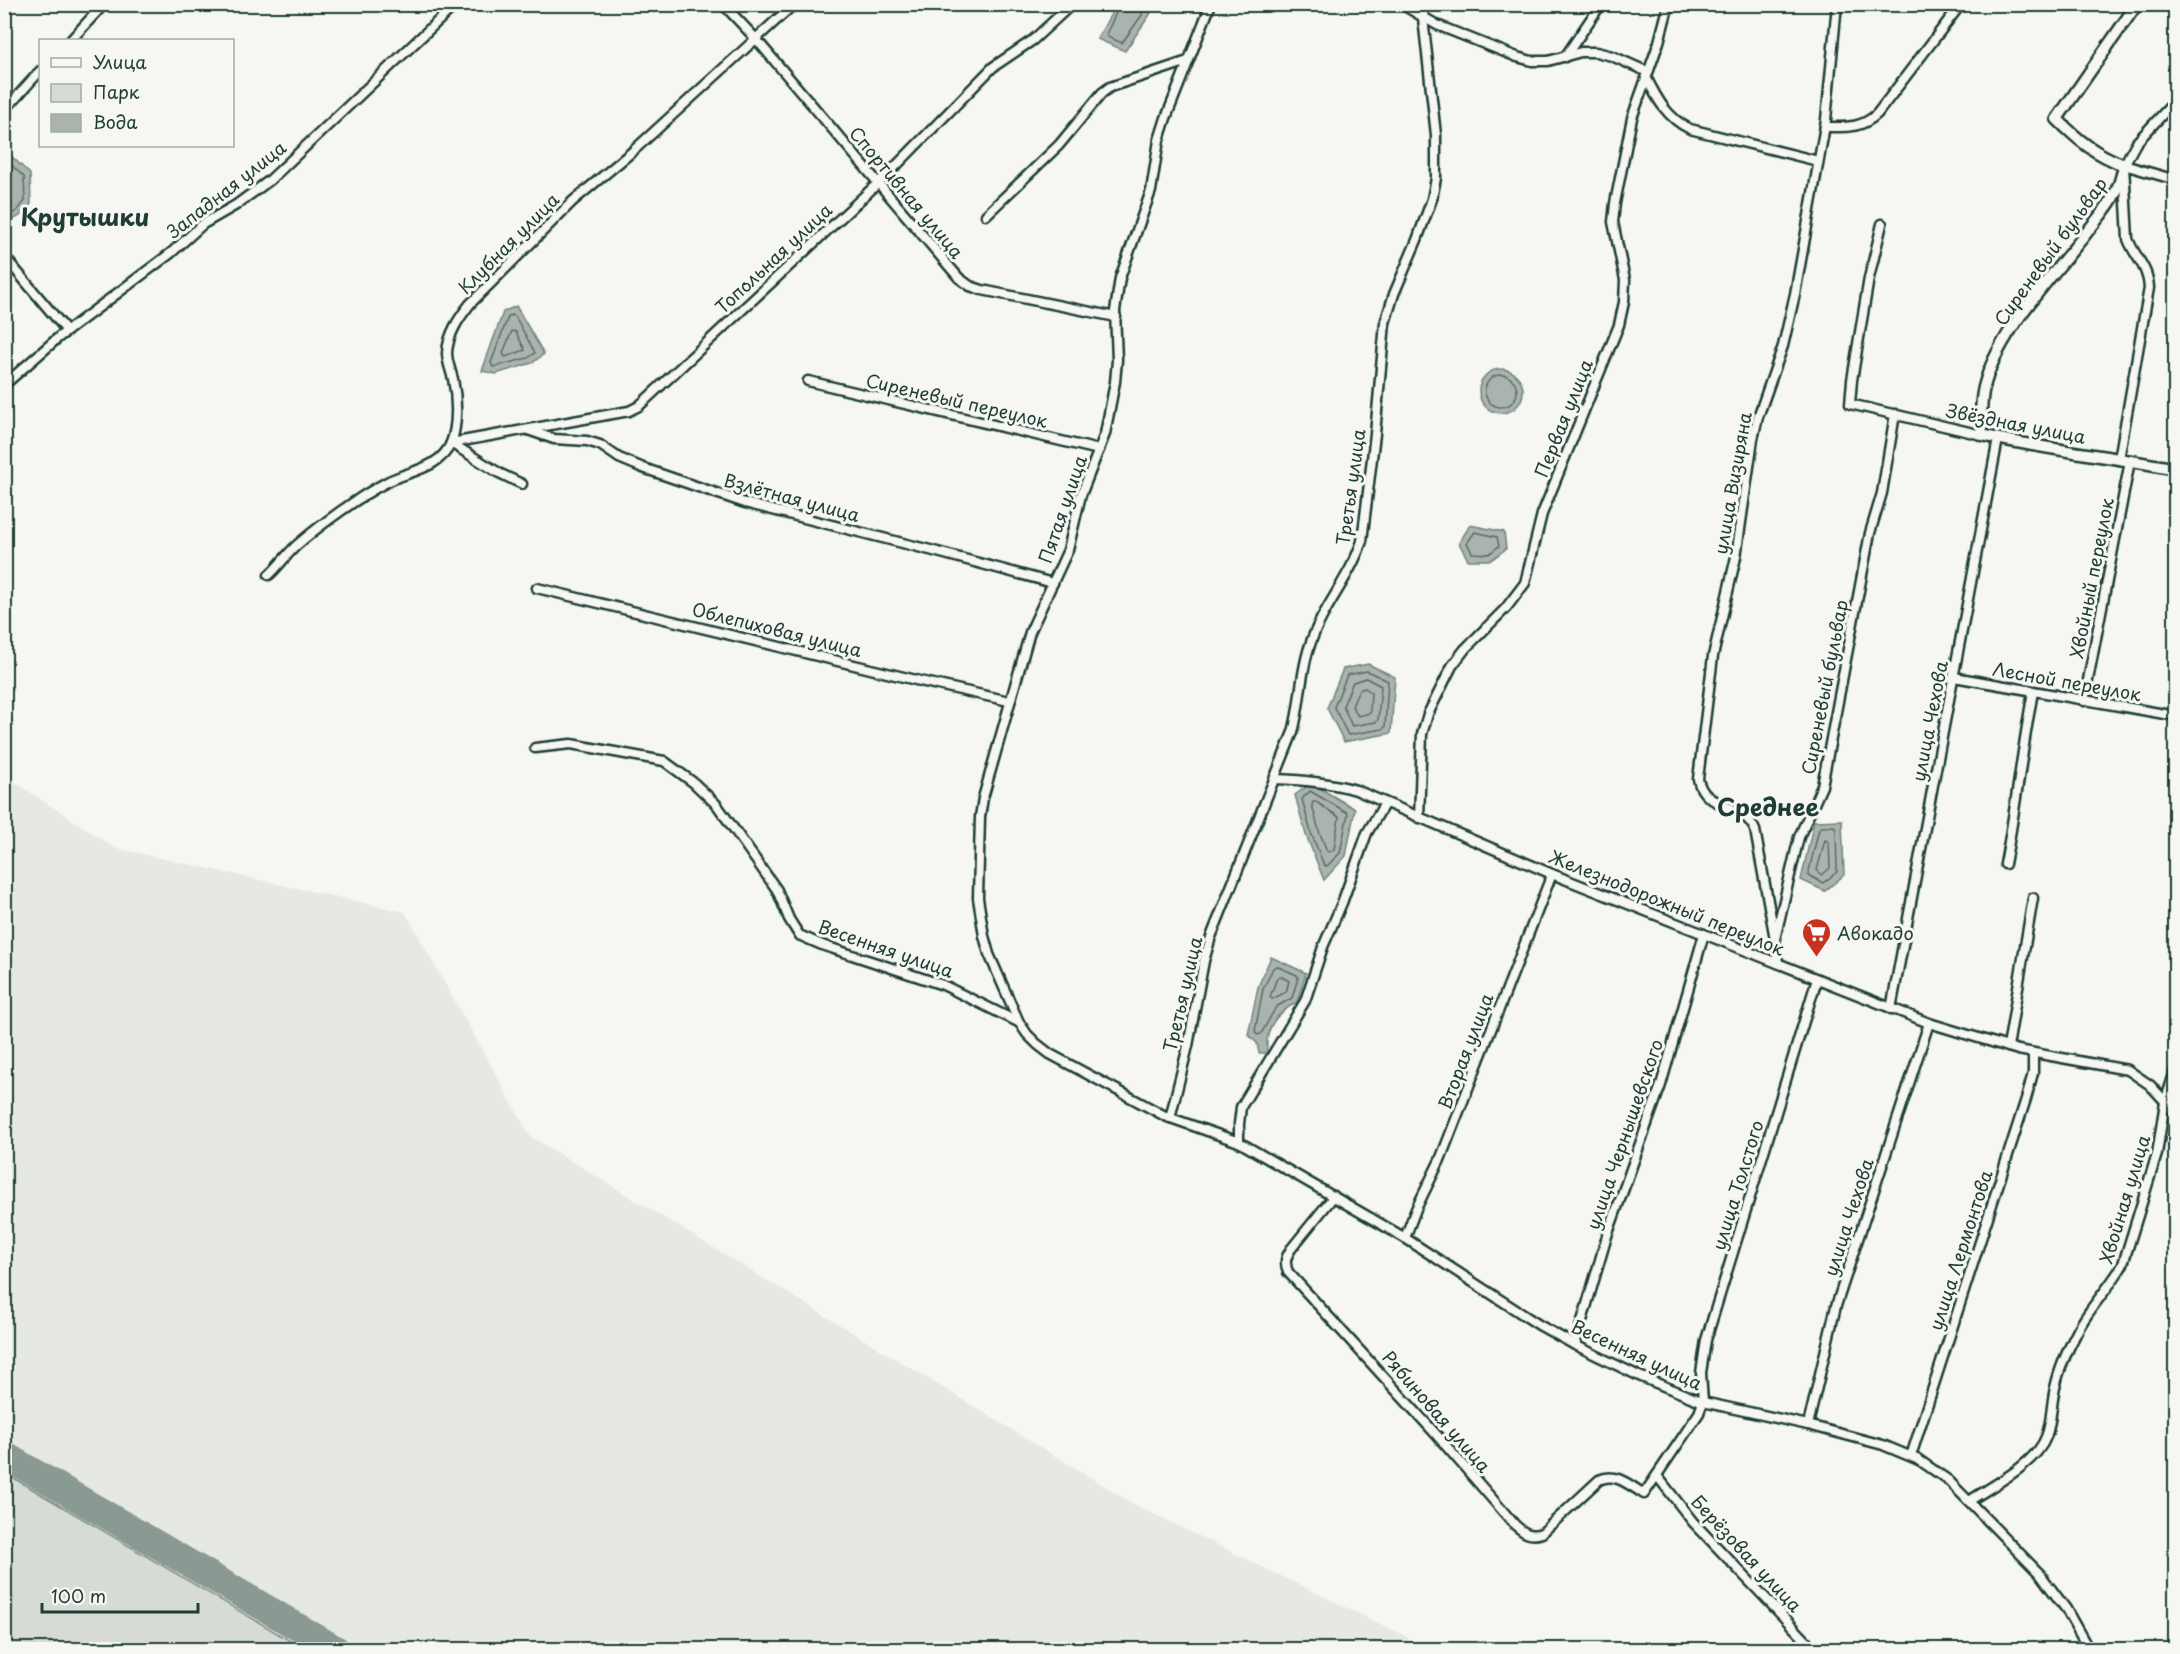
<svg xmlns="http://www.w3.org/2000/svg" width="2180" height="1654" font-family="'Playpen Sans',sans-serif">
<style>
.built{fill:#e6e8e4}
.green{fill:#d6dbd6;stroke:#7a8c85;stroke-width:1.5}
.water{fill:#aab3ae;stroke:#72847d;stroke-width:1.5}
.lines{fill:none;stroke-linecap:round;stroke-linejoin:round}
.shore{stroke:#576c65;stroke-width:1.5}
.taxiway{stroke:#8a9a93;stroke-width:28}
.minor-casing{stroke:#1f3d34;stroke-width:13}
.tertiary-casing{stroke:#1f3d34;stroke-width:15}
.minor{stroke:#f6f6f2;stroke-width:8}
.tertiary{stroke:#f6f6f2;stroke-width:10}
.labels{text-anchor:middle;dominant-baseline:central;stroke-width:6;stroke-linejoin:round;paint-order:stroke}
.street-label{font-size:18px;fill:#1f3d34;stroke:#f6f6f2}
.poi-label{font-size:18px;fill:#1f3d34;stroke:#f6f6f2;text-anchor:start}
.district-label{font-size:24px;font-weight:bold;fill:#1f3d34;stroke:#f6f6f2}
</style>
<rect width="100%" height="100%" fill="#f6f6f2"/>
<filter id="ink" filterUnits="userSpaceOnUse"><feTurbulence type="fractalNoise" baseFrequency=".0167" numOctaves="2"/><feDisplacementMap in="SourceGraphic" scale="12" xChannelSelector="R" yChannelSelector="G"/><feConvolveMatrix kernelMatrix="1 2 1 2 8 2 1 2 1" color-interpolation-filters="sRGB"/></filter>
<g filter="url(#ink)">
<path class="built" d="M4 775 115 848 405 912 530 1136 1137 1506 1409 1638 1405 1649H5Z"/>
<path class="green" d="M5 1473 304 1649H5Z"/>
<g class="water">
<path d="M1116 5H1144L1151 13 1125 51 1097 39Z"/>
<path d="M5 150 30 174 31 204 20 216 5 224Z"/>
<path d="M516 306 544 354 532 363 496 374 482 371 503 312Z"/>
<circle cx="1501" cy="391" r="22"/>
<path d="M1470 525 1504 532 1506 549 1491 560H1468L1459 543Z"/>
<path d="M1368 664 1395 677 1391 733 1344 742 1327 708 1343 669Z"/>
<path d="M1311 783 1355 809 1346 856 1324 880 1306 835 1295 795Z"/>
<path d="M1842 820 1844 875 1825 891 1801 880 1814 821Z"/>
<path d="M1271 957 1306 973 1297 1002C1275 1014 1265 1028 1267 1053H1259L1257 1043 1248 1035 1258 987Z"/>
</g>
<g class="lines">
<g class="shore">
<path d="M1120 4 1106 35 1108 37 1122 43 1142 15 1140 4"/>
<path d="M4 158 24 177 25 201 17 211 4 217"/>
<path d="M512 315 515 316 535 353 528 358 493 367 491 363 508 317Z"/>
<path d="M512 331 516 332 525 350 505 357 503 353Z"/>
<circle cx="1501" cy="391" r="16"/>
<path d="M1475 532 1497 537 1499 546 1489 554 1472 553 1467 543Z"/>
<path d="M1367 671 1388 681 1385 727 1383 729 1348 735 1334 707 1347 675Z"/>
<path d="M1366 678 1381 686 1378 720 1376 722 1352 726 1343 706 1353 682Z"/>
<path d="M1365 688 1371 692 1370 713 1358 716 1352 706 1359 690Z"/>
<path d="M1310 791 1348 813 1340 853 1327 866 1324 865 1311 833 1302 799Z"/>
<path d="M1313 802H1316L1339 817 1334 849 1330 852 1327 851 1319 831 1312 805Z"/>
<path d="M1821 827 1834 826 1836 829 1837 872 1823 883 1808 875 1819 829Z"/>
<path d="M1825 840 1829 842 1830 868 1822 875 1817 870Z"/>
<path d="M1276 966 1297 975 1298 978 1292 998 1276 1007 1261 1034 1257 1035 1255 1031 1263 989 1273 968Z"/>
<path d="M1280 976 1289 981 1286 992 1272 999 1270 997 1277 978Z"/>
</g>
<path class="taxiway" d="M4 1455 337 1650"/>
<defs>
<g id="minor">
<path d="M723 4 756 39 959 278 970 286 982 290 1116 317"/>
<path d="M1211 4 1166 118 1159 140 1151 191 1120 278 1115 311 1117 360 1115 382 1105 434 1081 495 1068 550 1030 632 983 798 980 817 978 898 984 936 989 954 1019 1022 1027 1034 1037 1044 1050 1054 1165 1116 1239 1142 1405 1238 1539 1325 1575 1345 1639 1376 1703 1402 1808 1425 1883 1445 1919 1460 1948 1480 2040 1574 2066 1609 2089 1650"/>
<path d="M1401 4 1437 25 1517 57 1532 61H1548L1581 52H1596L1612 56 1648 72"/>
<path d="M71 40 104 4"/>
<path d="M1565 57 1601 4"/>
<path d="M1646 77C1657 99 1667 118 1690 129L1818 161"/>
<path d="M4 111 40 71"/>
<path d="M1825 127C1845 127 1861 129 1877 114L1961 4"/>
<path d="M2124 165 2176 180"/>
<path d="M986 215 1059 145 1102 93 1110 87 1188 61"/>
<path d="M1882 224 1869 278 1852 380 1850 404 1982 435"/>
<path d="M4 256 67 331"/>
<path d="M808 381 1099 450"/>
<path d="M4 385 59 337 171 253 203 224 236 205 270 180 456 4"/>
<path d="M528 430 554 439 587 441 600 445 619 458 643 468 745 503 930 550 1053 583"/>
<path d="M451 443 629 411 639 406 891 171 993 67 1033 40 1072 4"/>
<path d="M451 443 499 473 522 484"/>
<path d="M2119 459 2149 288C2148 266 2135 258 2128 239L2124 165 2136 143 2176 100"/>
<path d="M269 575C279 566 287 554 297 545 320 525 360 496 387 482 408 471 440 469 451 443 458 425 457 398 453 379 451 371 447 362 447 353 448 334 459 318 470 304L573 201 633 151 794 4"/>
<path d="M537 588 920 681 1009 701"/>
<path d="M1954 677 2176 716"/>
<path d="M2084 701 2130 461"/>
<path d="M535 748 571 744 664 761 694 783 717 805 777 890 789 919 799 935 822 945 943 985 1018 1022"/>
<path d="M1274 779C1303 780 1329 782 1356 790L1552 874 1929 1023 2018 1050 2128 1070 2150 1085 2176 1113"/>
<path d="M1419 818 1422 734 1428 714 1452 666 1465 649 1506 608 1525 583 1542 514 1619 325 1624 302 1625 280 1613 222 1615 203 1632 118 1659 42 1669 4"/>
<path d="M2005 864C2016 807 2022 749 2033 692"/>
<path d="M1775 939 1755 830C1742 800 1704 811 1698 779L1713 656 1736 557 1753 439 1758 417 1783 346 1795 294 1826 120 1837 4"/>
<path d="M1778 963 1775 939 1799 837 1822 786 1870 533 1882 493 1895 414"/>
<path d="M1891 1009 1998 439"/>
<path d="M2008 1047 2033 898"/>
<path d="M1170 1118 1188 1046 1204 961 1211 937 1293 732C1301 704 1300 673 1310 645 1322 608 1350 578 1362 541L1375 434 1385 323 1394 294 1417 240 1432 199 1436 178V135L1423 18 1424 4"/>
<path d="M1239 1142V1124L1241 1107 1305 1001 1323 947 1342 903 1367 833 1385 803"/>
<path d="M1334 1196 1291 1249C1286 1257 1284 1262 1288 1272L1434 1432 1515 1525C1524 1533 1530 1537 1542 1533L1599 1480C1616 1472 1629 1485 1644 1494L1699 1413 1703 1402 1701 1373 1706 1340 1817 979"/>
<path d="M1405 1238 1416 1209 1440 1160 1552 874"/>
<path d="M1575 1345 1607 1236 1661 1085 1704 934"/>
<path d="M1808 1425 1836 1306 1929 1023"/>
<path d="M1911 1456 2026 1099 2033 1073V1053"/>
<path d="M1658 1477 1693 1522 1815 1650"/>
<path d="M1969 1501C1992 1486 2036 1464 2046 1437 2052 1422 2051 1404 2055 1388 2059 1369 2068 1349 2077 1332 2089 1307 2110 1288 2123 1264L2157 1154 2165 1102 2176 1068"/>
</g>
<path id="tertiary" d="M2137 4 2057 119C2079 141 2095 154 2124 165 2118 199 2104 210 2084 236 2052 276 2001 330 1986 380 1980 398 1981 416 1982 435 2046 450 2111 456 2176 469"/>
</defs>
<use href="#minor" class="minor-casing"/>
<use href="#tertiary" class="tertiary-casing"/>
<use href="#minor" class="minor"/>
<use href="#tertiary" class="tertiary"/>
</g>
</g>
<defs>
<symbol id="supermarket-pin" viewBox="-11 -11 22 30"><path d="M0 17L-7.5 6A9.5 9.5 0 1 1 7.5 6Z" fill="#c8321e" stroke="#f6f6f2"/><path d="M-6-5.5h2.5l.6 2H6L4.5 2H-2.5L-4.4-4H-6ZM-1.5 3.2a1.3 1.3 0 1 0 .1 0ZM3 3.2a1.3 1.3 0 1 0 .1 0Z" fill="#fff"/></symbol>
</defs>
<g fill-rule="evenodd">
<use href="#supermarket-pin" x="1800" y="916" width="33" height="45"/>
</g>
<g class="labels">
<g class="street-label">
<text transform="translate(226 189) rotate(-38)">Западная улица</text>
<text transform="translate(907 192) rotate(50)">Спортивная улица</text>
<text transform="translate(508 243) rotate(-45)">Клубная улица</text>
<text transform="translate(2050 251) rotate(-54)">Сиреневый бульвар</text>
<text transform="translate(773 258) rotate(-43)">Топольная улица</text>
<text transform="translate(957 400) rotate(13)">Сиреневый переулок</text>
<text transform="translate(1563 418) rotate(-68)">Первая улица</text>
<text transform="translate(2016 423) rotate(11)">Звёздная улица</text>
<text transform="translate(1732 483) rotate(-80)">улица Визиряна</text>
<text transform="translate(1350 487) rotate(-82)">Третья улица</text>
<text transform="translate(792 497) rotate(15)">Взлётная улица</text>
<text transform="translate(1062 509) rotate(-71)">Пятая улица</text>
<text transform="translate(2091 578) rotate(-79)">Хвойный переулок</text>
<text transform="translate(777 629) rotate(14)">Облепиховая улица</text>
<text transform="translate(2067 681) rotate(10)">Лесной переулок</text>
<text transform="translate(1824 687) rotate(-79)">Сиреневый бульвар</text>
<text transform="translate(1929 721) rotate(-79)">улица Чехова</text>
<text transform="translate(1667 902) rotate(22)">Железнодорожный переулок</text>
<text transform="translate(886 948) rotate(19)">Весенняя улица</text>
<text transform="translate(1182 994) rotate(-77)">Третья улица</text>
<text transform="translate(1465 1051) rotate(-69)">Вторая улица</text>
<text transform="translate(1624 1134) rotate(-71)">улица Чернышевского</text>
<text transform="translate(1737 1185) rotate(-73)">улица Толстого</text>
<text transform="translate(2124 1199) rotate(-73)">Хвойная улица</text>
<text transform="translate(1848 1217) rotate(-72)">улица Чехова</text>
<text transform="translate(1960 1250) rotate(-72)">улица Лермонтова</text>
<text transform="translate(1637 1354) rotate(25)">Весенняя улица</text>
<text transform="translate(1437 1411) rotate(49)">Рябиновая улица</text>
<text transform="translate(1747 1553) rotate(47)">Берёзовая улица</text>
</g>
<g class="poi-label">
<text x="1837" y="932">Авокадо</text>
</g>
<g class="district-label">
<text x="85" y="216">Крутышки</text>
<text x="1768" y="806">Среднее</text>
</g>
</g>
<rect width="2180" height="1654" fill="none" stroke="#f6f6f2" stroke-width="24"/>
<rect x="12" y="12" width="2156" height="1630" fill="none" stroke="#1f3d34" stroke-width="2" filter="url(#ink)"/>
<rect x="39" y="39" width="195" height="108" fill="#f6f6f2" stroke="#a0aca6" stroke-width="1.5"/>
<rect x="51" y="58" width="30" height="9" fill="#f6f6f2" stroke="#a0aca6" stroke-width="1.5"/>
<text x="93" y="69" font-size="18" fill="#1f3d34">Улица</text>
<rect x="51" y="84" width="30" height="18" fill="#d6dbd6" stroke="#a0aca6" stroke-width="1.5"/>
<text x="93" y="99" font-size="18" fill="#1f3d34">Парк</text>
<rect x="51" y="114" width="30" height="18" fill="#aab3ae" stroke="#a0aca6" stroke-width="1.5"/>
<text x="93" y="129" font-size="18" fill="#1f3d34">Вода</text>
<path d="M42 1603v9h156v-9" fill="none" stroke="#1f3d34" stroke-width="3"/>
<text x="51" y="1603" font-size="18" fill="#1f3d34" stroke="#f6f6f2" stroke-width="4.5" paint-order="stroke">100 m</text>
</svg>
